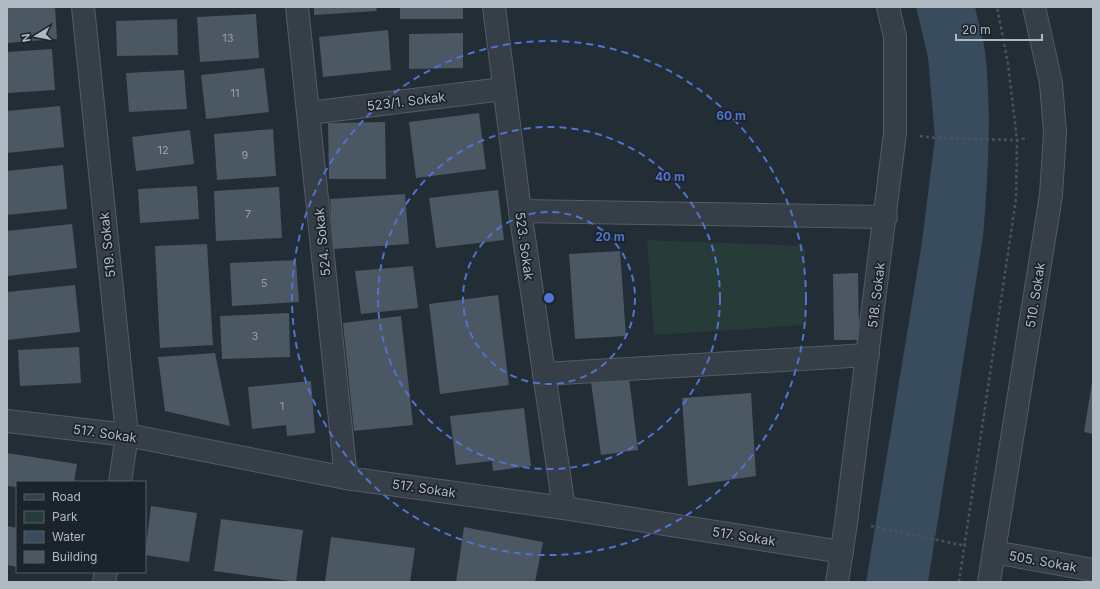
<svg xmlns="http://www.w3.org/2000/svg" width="1100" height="589" font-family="Inter,sans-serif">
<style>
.green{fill:#273b39}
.water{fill:#394c5e}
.building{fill:#4b5762}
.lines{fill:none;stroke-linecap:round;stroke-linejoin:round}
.minor-casing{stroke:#545c65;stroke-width:24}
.path{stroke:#445657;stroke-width:2.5;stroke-dasharray:3 3;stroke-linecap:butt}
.minor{stroke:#363e47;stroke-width:22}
.ring{fill:none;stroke:#5173d1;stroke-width:2;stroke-dasharray:7 5}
.labels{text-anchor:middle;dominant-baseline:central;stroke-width:3.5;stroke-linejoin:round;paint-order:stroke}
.number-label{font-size:11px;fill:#98a0ab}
.street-label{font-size:13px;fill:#b1b9c3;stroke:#1b232b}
.centre{fill:#5173d1;stroke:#1b232b;stroke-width:2}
.ring-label{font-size:12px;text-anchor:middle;font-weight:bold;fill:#5173d1;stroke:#1b232b;stroke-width:3.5;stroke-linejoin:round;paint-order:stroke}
</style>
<rect width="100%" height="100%" fill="#232d36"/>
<path class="green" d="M647 240 805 246 807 325 654 335Z"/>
<path class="water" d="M916 7H975C978 22 983 37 985 52 992 113 988 175 983 237L928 582H866L921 249 935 138 928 57Z"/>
<g class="building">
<path d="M7 7H55L57 39 7 43Z"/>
<path d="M314 7H376L377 11 314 15Z"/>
<rect x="400" y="7" width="63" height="12"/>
<path d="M256 14 259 58 200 62 197 17Z"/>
<path d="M177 19 178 55 117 56 116 21Z"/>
<path d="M388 30 391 70 323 77 319 37Z"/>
<path d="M463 33V68L409 69V34Z"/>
<path d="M52 49 55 90 7 93V52Z"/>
<path d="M264 68 269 112 206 119 201 75Z"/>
<path d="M184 70 187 109 129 112 126 73Z"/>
<path d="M60 106 64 147 7 153V111Z"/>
<path d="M479 113 486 169 416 178 409 122Z"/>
<path d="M385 122 386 179H329L328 123Z"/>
<path d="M273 129 276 176 217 180 214 134Z"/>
<path d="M190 130 194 164 136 171 132 137Z"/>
<path d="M63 165 67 209 7 215V171Z"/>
<path d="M197 186 199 219 140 223 138 189Z"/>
<path d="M279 187 282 238 216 241 214 191Z"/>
<path d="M498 190 504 240 436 248 429 198Z"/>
<path d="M405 194 409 244 333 249 330 199Z"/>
<path d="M72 224 77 268 7 276V231Z"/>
<path d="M207 244 213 345 160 348 155 246Z"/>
<path d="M620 251 626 336 575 339 569 254Z"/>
<path d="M296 260 299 302 232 306 230 263Z"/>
<path d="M413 266 418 308 361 314 355 271Z"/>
<path d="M858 273 859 340H834L833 274Z"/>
<path d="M75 285 80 332 7 340V292Z"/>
<path d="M498 295 509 385 440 394 429 304Z"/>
<path d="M289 313 290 357 222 359 220 316Z"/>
<path d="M401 316 413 425 354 431 343 323Z"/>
<path d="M79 347 81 383 20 386 18 350Z"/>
<path d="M215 353 230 426 165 411 158 357Z"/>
<path d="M629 378 638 450 601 455 591 382Z"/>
<path d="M311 381 315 433 287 436 286 425 252 429 248 387Z"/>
<path d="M1092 383H1093V434L1084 432Z"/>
<path d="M751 393 756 476 688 486 682 398Z"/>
<path d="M524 408 531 466 493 471 492 461 456 465 450 416Z"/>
<path d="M7 453 77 464 74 482H17V487L7 486Z"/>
<path d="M151 506 197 513 189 562 145 555Z"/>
<path d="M221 519 303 530 296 582 214 571Z"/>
<path d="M7 526 17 528V567L7 565Z"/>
<path d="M464 527 543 542 535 582H456Z"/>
<path d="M331 537 415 548 410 582H325Z"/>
</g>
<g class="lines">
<defs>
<g id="minor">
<path d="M83 7 127 435 120 482"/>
<path d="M297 7 346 478"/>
<path d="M494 7 520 211 564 508"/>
<path d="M309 113 503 89"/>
<path d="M520 211 886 217"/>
<path d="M544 374 868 355"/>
<path d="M7 421 127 435 346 478 564 508 842 552"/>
<path d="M994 552 1093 570"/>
<path d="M104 582 106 572"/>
<path d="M837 582 846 523 895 133V37L888 7"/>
<path d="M989 582 1051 195 1055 133 1051 83 1034 7"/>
</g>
</defs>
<use href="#minor" class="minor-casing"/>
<g class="path">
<path d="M920 136 935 138 1017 140 1028 138"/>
<path d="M871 526 966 546"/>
<path d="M959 582 1016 199 1017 140 1008 64 997 7"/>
</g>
<use href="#minor" class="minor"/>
</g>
<g class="ring">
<circle cx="549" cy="298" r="86"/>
<circle cx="549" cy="298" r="171"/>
<circle cx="549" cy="298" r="257"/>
</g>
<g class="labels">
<g class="number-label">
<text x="228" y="38">13</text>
<text x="235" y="93">11</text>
<text x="163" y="150">12</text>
<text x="245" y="155">9</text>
<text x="248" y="214">7</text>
<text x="264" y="283">5</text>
<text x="255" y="336">3</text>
<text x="282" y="406">1</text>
</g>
<g class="street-label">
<text transform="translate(406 101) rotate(-7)">523/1. Sokak</text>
<text transform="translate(322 242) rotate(-96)">524. Sokak</text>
<text transform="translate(107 245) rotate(-96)">519. Sokak</text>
<text transform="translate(525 246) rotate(82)">523. Sokak</text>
<text transform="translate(876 295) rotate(-83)">518. Sokak</text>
<text transform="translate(1035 295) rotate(-81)">510. Sokak</text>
<text transform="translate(105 433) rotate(8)">517. Sokak</text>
<text transform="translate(424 488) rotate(8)">517. Sokak</text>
<text transform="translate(744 536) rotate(9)">517. Sokak</text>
<text transform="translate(1043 561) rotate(10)">505. Sokak</text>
</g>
</g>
<circle cx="549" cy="298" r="6" class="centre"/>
<g class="ring-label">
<text x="731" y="120">60 m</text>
<text x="670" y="181">40 m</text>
<text x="610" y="241">20 m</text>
</g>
<rect width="1100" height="589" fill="none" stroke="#b1b9c3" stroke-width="16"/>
<rect x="16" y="481" width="130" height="92" fill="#1b232b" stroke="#575f68"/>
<rect x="24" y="494" width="20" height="6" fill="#363e47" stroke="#575f68"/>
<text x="52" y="501" font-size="12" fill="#b1b9c3">Road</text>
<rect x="24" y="511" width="20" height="12" fill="#273b39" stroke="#575f68"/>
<text x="52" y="521" font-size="12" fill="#b1b9c3">Park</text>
<rect x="24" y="531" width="20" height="12" fill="#394c5e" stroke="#575f68"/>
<text x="52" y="541" font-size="12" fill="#b1b9c3">Water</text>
<rect x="24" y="551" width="20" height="12" fill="#4b5762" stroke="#575f68"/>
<text x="52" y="561" font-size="12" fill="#b1b9c3">Building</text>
<g transform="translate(36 36) rotate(260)" stroke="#1b232b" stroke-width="3" paint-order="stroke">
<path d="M0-3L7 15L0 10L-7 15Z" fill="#b1b9c3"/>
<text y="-6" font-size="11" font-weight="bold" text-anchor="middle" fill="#b1b9c3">N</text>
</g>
<path d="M956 34v6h86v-6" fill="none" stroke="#b1b9c3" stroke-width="2"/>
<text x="962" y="34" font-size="12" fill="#b1b9c3" stroke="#1b232b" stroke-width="3" paint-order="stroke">20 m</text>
</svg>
